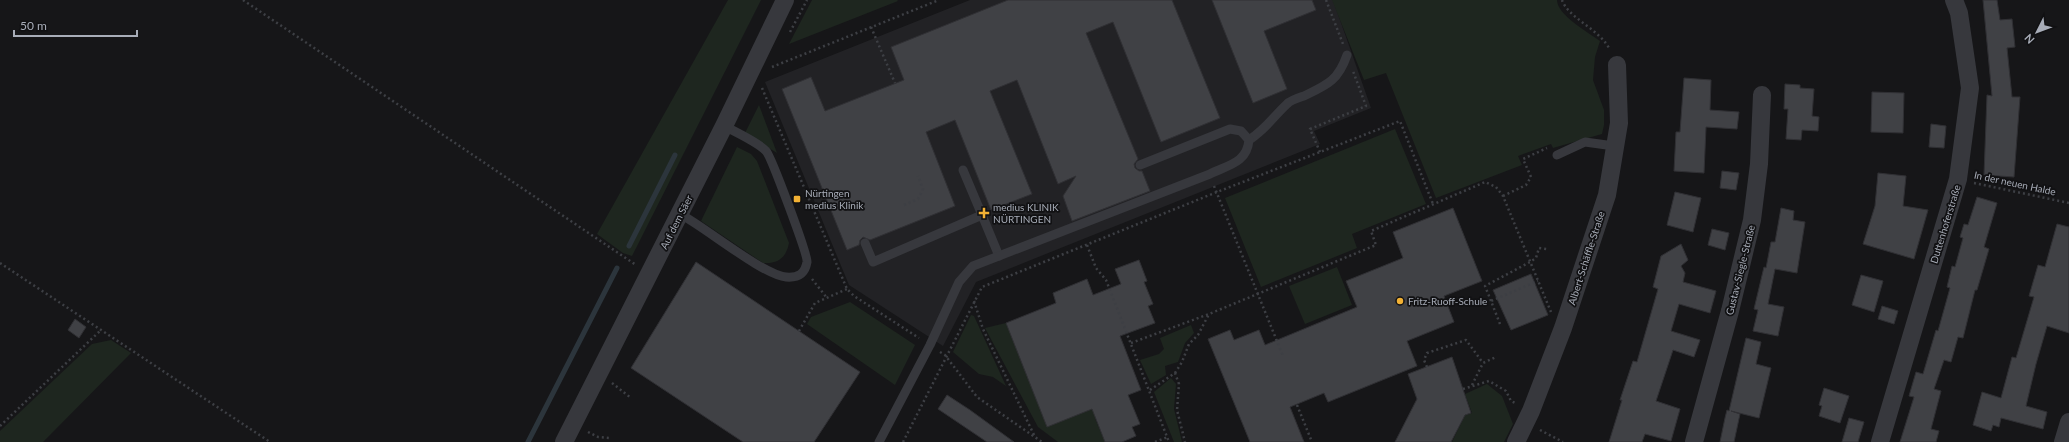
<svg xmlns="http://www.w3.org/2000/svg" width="2069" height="442" font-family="Lato,sans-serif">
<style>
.built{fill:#222225}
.green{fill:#1e261f}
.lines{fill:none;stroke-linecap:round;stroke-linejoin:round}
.stream{stroke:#2c353c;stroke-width:5}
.building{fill:#404145;stroke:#303034}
.path{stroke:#3d3f44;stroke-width:2.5;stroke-dasharray:2 3;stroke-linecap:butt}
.service{stroke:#37383d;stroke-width:9}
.minor{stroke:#37383d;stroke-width:18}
.poi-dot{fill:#f2b134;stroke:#111113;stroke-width:1.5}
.labels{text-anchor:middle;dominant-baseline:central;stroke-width:3.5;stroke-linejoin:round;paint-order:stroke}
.street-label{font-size:10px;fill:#a8adb8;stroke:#111113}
.poi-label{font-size:10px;fill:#a8adb8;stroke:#111113;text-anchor:start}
</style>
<rect width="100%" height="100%" fill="#161618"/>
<path class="built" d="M970 0H1333L1371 108 1314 131 1320 144 976 282 943 346 849 285 765 82Z"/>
<g class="green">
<path d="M728 0H761L632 256 623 253 597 234Z"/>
<path d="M812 0H897L898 1 789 44Z"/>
<path d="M1332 0H1557C1557 15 1588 32 1600 41L1595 57 1593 80 1604 110V125L1602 134 1553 148 1551 144 1518 156 1522 165 1436 198 1386 73 1364 80Z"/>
<path d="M759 105 777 153 745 133Z"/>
<path d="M1395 129 1426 204 1352 234 1357 248 1261 287 1225 198Z"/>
<path d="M737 147 751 154 757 161 789 243C786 258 778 264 763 263L701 221Z"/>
<path d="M1337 267 1352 305 1305 324 1289 286Z"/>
<path d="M850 302 915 345 895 385 807 324 811 317Z"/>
<path d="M971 315 974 316 1006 386 993 377 979 374 953 352Z"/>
<path d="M1006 323 1047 426 1118 399 1121 408 1095 418 1105 442H1058L1038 427 985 328Z"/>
<path d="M1191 325 1194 333 1185 343 1178 362 1165 366 1166 375 1151 384 1140 360 1159 354 1164 349 1160 338Z"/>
<path d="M111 340 131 353 43 442H0V431L92 344Z"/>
<path d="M1171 378 1176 384 1174 409 1182 442H1174L1154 392Z"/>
<path d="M1487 384 1502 396 1513 424 1504 442H1452L1465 415 1472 413 1465 394Z"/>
</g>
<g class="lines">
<g class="stream">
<path d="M629 246 675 155"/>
<path d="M528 442 617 268"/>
</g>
</g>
<g class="building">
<path d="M1008 0H1172L1220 118 1161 142 1113 22 1086 33 1138 159 1134 164 1135 168 1139 171H1142L1150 191 1072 221 1063 196 1076 176 1058 184 1017 80 990 91 1032 194 991 210 955 120 926 132 955 206 870 240 863 237 860 240 859 245 847 250 782 89 811 77 825 111 904 80 891 47Z"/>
<path d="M1212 0H1312L1316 10 1264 31 1287 89 1253 103Z"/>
<path d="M1983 0H1997L2000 20 2012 19 2015 47 2007 48 2012 97H2020L2014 177 1984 175 1987 95 1992 96Z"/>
<path d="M1684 78 1711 80 1710 110 1739 112 1737 129 1706 127 1704 173 1674 171 1676 132H1680Z"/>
<path d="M1785 84 1800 85V88L1814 89 1812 116 1819 117 1818 131 1802 130 1801 140 1786 139 1788 109H1784Z"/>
<path d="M1872 92 1904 93 1903 133 1871 132Z"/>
<path d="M1931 124 1946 126 1944 148 1929 147Z"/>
<path d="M1722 171 1739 173 1736 190 1720 188Z"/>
<path d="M1878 173 1906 176 1903 206 1928 210 1914 259 1863 244 1875 206Z"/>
<path d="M1675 192 1701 198 1693 232 1667 225Z"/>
<path d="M1977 197 1997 203 1984 247 1989 249 1977 290H1975L1963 338 1958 337 1951 362 1944 360 1934 389 1941 391 1931 429 1939 431 1936 442H1900L1914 397 1909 396 1916 372 1923 374 1936 330 1938 331 1950 288 1947 287 1952 266 1955 267 1963 238 1960 237 1964 224 1968 225Z"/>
<path d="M1453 208 1482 281 1444 296 1454 322 1407 341 1417 366 1328 402 1324 393 1290 407 1304 442H1250L1208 339 1230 330 1234 340 1259 330 1265 345 1357 307 1346 281 1403 258 1393 232Z"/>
<path d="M1781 208 1794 211 1793 220 1805 222 1797 273 1775 269 1768 304 1784 307 1778 336 1753 331 1758 310 1754 309 1764 267 1766 268 1771 242H1775Z"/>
<path d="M2057 224 2069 227V333L2047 326 2036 364 2026 406 2047 412 2043 429 2001 418 1999 427 1993 425 1991 431 1973 425 1982 392 2001 398 2012 357 2016 358 2034 297 2029 296 2038 265 2045 267Z"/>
<path d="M1712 229 1729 233 1725 250 1708 245Z"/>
<path d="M1681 244 1688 260 1681 266 1685 273 1683 282 1716 291 1710 313 1679 304 1671 331 1700 340 1694 357 1673 350 1656 401 1680 409 1671 441 1645 434 1642 442H1609L1622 400H1620L1633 361 1637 362 1658 289 1653 287 1661 256Z"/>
<path d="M1139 260 1147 281 1144 282 1153 304 1148 306 1155 323 1120 336 1141 390 1128 395 1140 424 1132 427 1136 436 1122 442H1105L1092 409 1047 427 1006 323 1056 303 1053 293 1087 279 1093 295 1121 284 1115 269Z"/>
<path d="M696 262 860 372 814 442H743L631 368Z"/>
<path d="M1531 274 1548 315 1511 330 1493 290Z"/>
<path d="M1861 275 1883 281 1874 312 1852 305Z"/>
<path d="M1882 306 1898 311 1894 324 1878 319Z"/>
<path d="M75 319 86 327 79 338 68 330Z"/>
<path d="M1746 338 1761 342 1756 364 1771 368 1759 418 1731 411 1740 414 1734 442H1720L1725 418 1727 410 1729 411Z"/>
<path d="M1452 357 1471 413 1465 415 1451 442H1395L1417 399 1408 374Z"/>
<path d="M1824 388 1849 396 1840 423 1819 416 1822 406 1819 405Z"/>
<path d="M947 395 970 410 1014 442H987L938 409Z"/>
<path d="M1849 418 1864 422 1858 442H1842Z"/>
</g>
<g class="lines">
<g class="path">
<path d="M243 0 636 265"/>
<path d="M1326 0 1343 44"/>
<path d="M1562 0C1568 18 1601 30 1610 50"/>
<path d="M871 27 895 83"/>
<path d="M790 32 807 0"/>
<path d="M772 67 939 0"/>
<path d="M762 88 847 289 854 296 919 338"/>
<path d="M1320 152 1310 129 1366 106 1353 71"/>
<path d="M1974 183 2069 203"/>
<path d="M1214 186 1283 356"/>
<path d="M1503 196 1526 185 1531 177 1523 159 1547 148"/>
<path d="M904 205 918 199 923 189 918 176"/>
<path d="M1087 245 1096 268 1106 280 1169 442"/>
<path d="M0 263 270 442"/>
<path d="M812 279 827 298"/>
<path d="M974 301 983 329 1035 437"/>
<path d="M1491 301 1485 286 1530 262 1536 258 1539 248 1547 249"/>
<path d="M1500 324 1491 301 1538 281"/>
<path d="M799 331 815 303 847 289"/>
<path d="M1131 343 1209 314 1376 245 1371 231 1485 182 1496 187 1503 196 1551 312"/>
<path d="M940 352 945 355 977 397 1042 442"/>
<path d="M1427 367 1424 360 1427 353 1466 340 1483 363"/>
<path d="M1175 373 1182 362 1189 344 1198 335 1209 314"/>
<path d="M612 383 631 398"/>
<path d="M1472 385 1483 363 1496 357"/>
<path d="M1463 389 1489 381 1506 391 1511 401 1517 404"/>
<path d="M1150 390 1175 373 1179 384 1177 410 1185 442"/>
<path d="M1297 405 1312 442"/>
<path d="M0 426 101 330"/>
<path d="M1540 430 1563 442"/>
<path d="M588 432 598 437 610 438"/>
<path d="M903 442 982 287 1217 192 1400 121 1433 204"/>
<path d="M1155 442 1168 437"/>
</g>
<g class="service">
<path d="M1249 140C1266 129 1273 117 1287 104 1291 100 1298 98 1304 96 1327 85 1338 81 1347 55"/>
<path d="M1557 155 1585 142 1614 146"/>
<path d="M963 170 982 215"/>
<path d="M680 214C705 227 763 275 786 277 798 278 805 274 807 262 808 255 771 156 766 151 759 143 734 131 724 126"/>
<path d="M865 243 873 262 982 215 999 256"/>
<path d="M879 442 930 345 959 282 973 266 1210 174C1228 165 1247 163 1249 140L1241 131 1230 129 1140 165"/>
</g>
<g class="minor">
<path d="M564 442 724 126 785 0"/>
<path d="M1516 442 1531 411 1563 328 1607 195 1619 123 1617 65"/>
<path d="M1694 442 1730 311 1752 220 1759 164 1762 95"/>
<path d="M1880 442 1958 179 1970 88 1959 13 1954 0"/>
<path d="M2063 442 2069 422"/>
</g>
</g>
<g class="poi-dot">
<rect x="793" y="195" width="8" height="8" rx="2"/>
<path d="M982 207h4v4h4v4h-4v4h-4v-4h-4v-4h4z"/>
<circle cx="1400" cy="301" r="4"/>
</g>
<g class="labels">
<g class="street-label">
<text transform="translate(2015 183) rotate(12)">In der neuen Halde</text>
<text transform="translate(676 222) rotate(-63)">Auf dem Säer</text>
<text transform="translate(1945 224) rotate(-73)">Duttenhoferstraße</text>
<text transform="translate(1586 258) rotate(-72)">Albert-Schäffle-Straße</text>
<text transform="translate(1740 270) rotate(-76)">Gustav-Siegle-Straße</text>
</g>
<g class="poi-label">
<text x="805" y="193">Nürtingen<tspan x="805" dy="12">medius Klinik</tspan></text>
<text x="993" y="207">medius KLINIK<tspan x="993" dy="12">NÜRTINGEN</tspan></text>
<text x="1408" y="301">Fritz-Ruoff-Schule</text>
</g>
</g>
<g transform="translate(2037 32) rotate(228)" stroke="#111113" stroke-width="3" paint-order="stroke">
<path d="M0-3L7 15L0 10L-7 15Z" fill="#a8adb8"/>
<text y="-6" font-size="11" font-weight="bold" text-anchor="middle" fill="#a8adb8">N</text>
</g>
<path d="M14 30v6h123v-6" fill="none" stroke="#a8adb8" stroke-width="2"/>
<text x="20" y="30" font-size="12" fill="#a8adb8" stroke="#111113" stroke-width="3" paint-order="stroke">50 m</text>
</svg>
